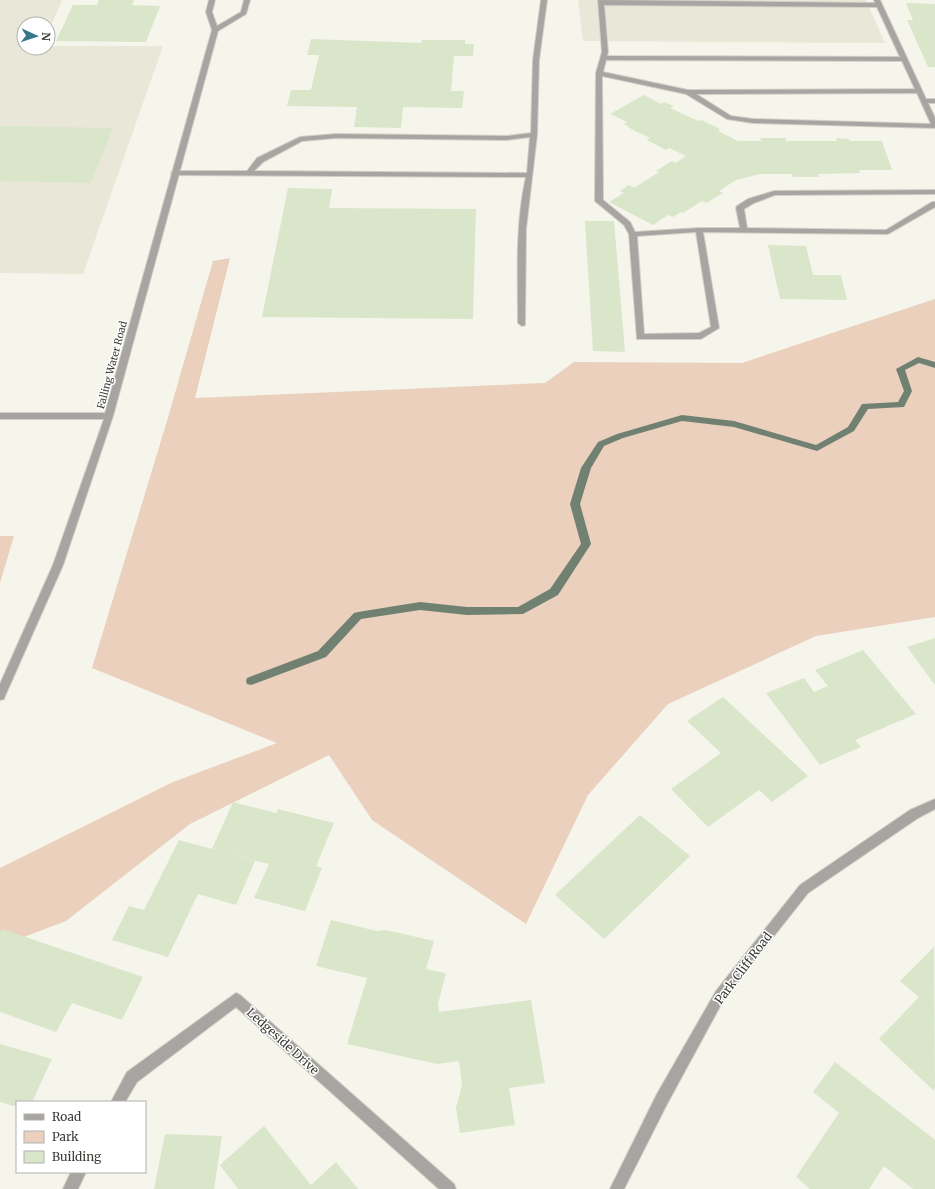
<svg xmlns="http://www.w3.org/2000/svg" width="935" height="1189" font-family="Merriweather,serif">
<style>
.built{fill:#e9e8d8}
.green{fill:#ead0bd}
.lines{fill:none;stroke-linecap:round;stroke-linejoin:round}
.stream{fill:#708172;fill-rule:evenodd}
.building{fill:#d9e6ca}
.service-casing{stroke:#d0d0c7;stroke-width:2}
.minor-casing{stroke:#d0d0c7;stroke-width:2}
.service{fill:#a7a4a1;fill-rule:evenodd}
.minor{fill:#a7a4a1;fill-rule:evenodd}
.labels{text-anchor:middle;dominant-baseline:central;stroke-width:3;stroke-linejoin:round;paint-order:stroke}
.street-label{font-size:10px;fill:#3b3b37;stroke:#fff}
.near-street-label{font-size:12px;fill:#3b3b37;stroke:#fff}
</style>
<rect width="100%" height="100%" fill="#f5f5eb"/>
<g class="built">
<path d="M0 0H62L48 33V24H24V48H48V46H163L83 274 0 273Z"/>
<path d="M578 0H866L885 43 583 41Z"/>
</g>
<g class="green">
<path d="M230 258 195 398 545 383 574 362 742 363 935 299V617L816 636 668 704 588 795 526 924 372 820 329 755 190 824 66 921 0 946V868L173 782 277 743 92 668 167 421 213 261Z"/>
<path d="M0 536H14L0 583Z"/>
</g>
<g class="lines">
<path class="stream" d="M918 357 935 362V368L919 363 905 370 912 391 904 407 868 409 854 431 817 451 734 427 682 421 623 438 604 446 591 468 580 504 591 544 558 595 523 614 467 615 420 610 361 619 326 657 251 685 247 684 246 681 247 678 318 651 354 613 358 612 420 602 467 607H518L550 589 581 544 570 504 581 468 598 442 617 434 682 415 734 421 816 445 848 427 862 404 898 402 904 391 896 369Z"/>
</g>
<g class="building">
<path d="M99 0H134L132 5 160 6 146 42 56 41 73 5H97Z"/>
<path d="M906 3 935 4V67H928L907 20H913Z"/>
<path d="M311 39 421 43 422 40H465V44H474L473 56H454L451 91H464L462 108 403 107 401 128 354 127 357 107 287 106 291 90H311L319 55H307Z"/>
<path d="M644 95 661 104 664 102 674 106 670 108 698 121 701 120 720 129 718 131 738 141H761L760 138H786V141H837L836 138 849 139 850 141H882L892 170H859L860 173 818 174 819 177H793L792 174H760L736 180 719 191 723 193 706 203 702 201 683 213 681 212 673 217 668 215 653 225 609 202 624 193 620 191 629 185 634 188 659 172 656 171 672 161 676 163 686 156 669 148 666 150 647 140 650 138 633 130 624 124 627 122 610 114Z"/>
<path d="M0 126 113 128 91 183 0 181Z"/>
<path d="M288 188 332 189 329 208 476 209 473 319 262 317Z"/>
<path d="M585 221H614L625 352 593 351Z"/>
<path d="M768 245 806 246 813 275H841L847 300 780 299Z"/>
<path d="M935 638V685L907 647Z"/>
<path d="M863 650 916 714 855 740 861 747 820 765 766 693 804 678 814 692 828 686 815 670Z"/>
<path d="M723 697 808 776 772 802 759 790 708 827 671 789 721 753 687 721Z"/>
<path d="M233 802 276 813 278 809 334 823 316 866 322 868 305 911 254 898 269 864 218 851 255 861 236 905 198 894 168 957 112 940 129 906 144 910 179 840 212 849Z"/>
<path d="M640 815 690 856 604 939 555 895Z"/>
<path d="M331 920 377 931 386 930 434 941 426 969 446 973 438 1004 439 1012 531 1000 545 1083 509 1088 515 1125 460 1133 456 1108 462 1085 459 1061 437 1064 347 1044 367 978 316 966Z"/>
<path d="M2 929 143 977 122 1020 72 1003 56 1032 0 1012V932Z"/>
<path d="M934 947 935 1088 933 1090 879 1039 919 997 900 981Z"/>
<path d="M0 1044 52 1059 32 1102H17V1107L0 1102Z"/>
<path d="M835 1062 935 1140V1189H913L884 1166 869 1189H810L796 1177 839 1113 813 1092Z"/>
<path d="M264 1126 311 1185 336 1162 358 1189H238L220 1165Z"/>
<path d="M165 1134 222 1136 214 1189H154Z"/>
</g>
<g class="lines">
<defs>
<g id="service">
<path d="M541 0H547L539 60 537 135 526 229 525 325 522 326 518 323C518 274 515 225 526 177L175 175 171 173 175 171H247L257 158 300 137 336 134 507 136 531 133 533 60ZM530 137 527 173 254 171 263 162 302 141 336 138 507 140Z"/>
<path d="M598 0 875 3 874 0H880L926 99H935V103H928L935 118V128L753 123 727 119 686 94 602 76 603 200 630 222 635 232 699 228H740L736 208 737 206 748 199 774 191 935 190V194L775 195 754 203 744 209 747 228 886 230 932 202H935V207L888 234 703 232 719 328 701 339H637L629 234 624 225 595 201 596 73 602 52ZM604 5 877 7 900 57 607 56 608 52ZM606 60 902 61 915 89 688 90 603 72ZM917 93 931 124 753 119 731 116 696 94ZM696 232 711 327 699 333 644 334 637 236Z"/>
</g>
<g id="minor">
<path d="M209 0H215L212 12 217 26 241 12 244 0H250L246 14 218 31 113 416 63 565 5 696 4 699 0 700V684L53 565 104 419H0V413H105L212 30 206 12Z"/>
<path d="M935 799V809L918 818 808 893 724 999 667 1104 624 1189H610L657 1094 716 991 800 885 910 810Z"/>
<path d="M236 993 240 995 454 1184 456 1189H439L236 1007 137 1082 125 1102H111L127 1072Z"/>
<path d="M71 1172H86L78 1189H63Z"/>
</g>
</defs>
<use href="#service" class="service-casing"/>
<use href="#minor" class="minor-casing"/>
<use href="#service" class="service"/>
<use href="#minor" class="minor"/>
</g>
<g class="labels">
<g class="street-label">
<text transform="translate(112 365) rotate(-75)">Falling Water Road</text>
</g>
<g class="near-street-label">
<text transform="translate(743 968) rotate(-53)">Park Cliff Road</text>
<text transform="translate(283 1041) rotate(42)">Ledgeside Drive</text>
</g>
</g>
<rect x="16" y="1101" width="130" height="72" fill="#ffffff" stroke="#b1b1af"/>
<rect x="24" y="1114" width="20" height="6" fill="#a7a4a1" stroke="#b1b1af"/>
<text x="52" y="1121" font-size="12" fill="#3b3b37">Road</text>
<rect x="24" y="1131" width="20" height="12" fill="#ead0bd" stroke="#b1b1af"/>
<text x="52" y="1141" font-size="12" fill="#3b3b37">Park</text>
<rect x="24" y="1151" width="20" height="12" fill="#d9e6ca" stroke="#b1b1af"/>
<text x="52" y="1161" font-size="12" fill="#3b3b37">Building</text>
<g transform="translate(36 36) rotate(93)"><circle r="19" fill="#ffffff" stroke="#b1b1af"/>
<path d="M0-3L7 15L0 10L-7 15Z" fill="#36778a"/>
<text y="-6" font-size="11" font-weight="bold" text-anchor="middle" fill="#3b3b37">N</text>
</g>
</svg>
